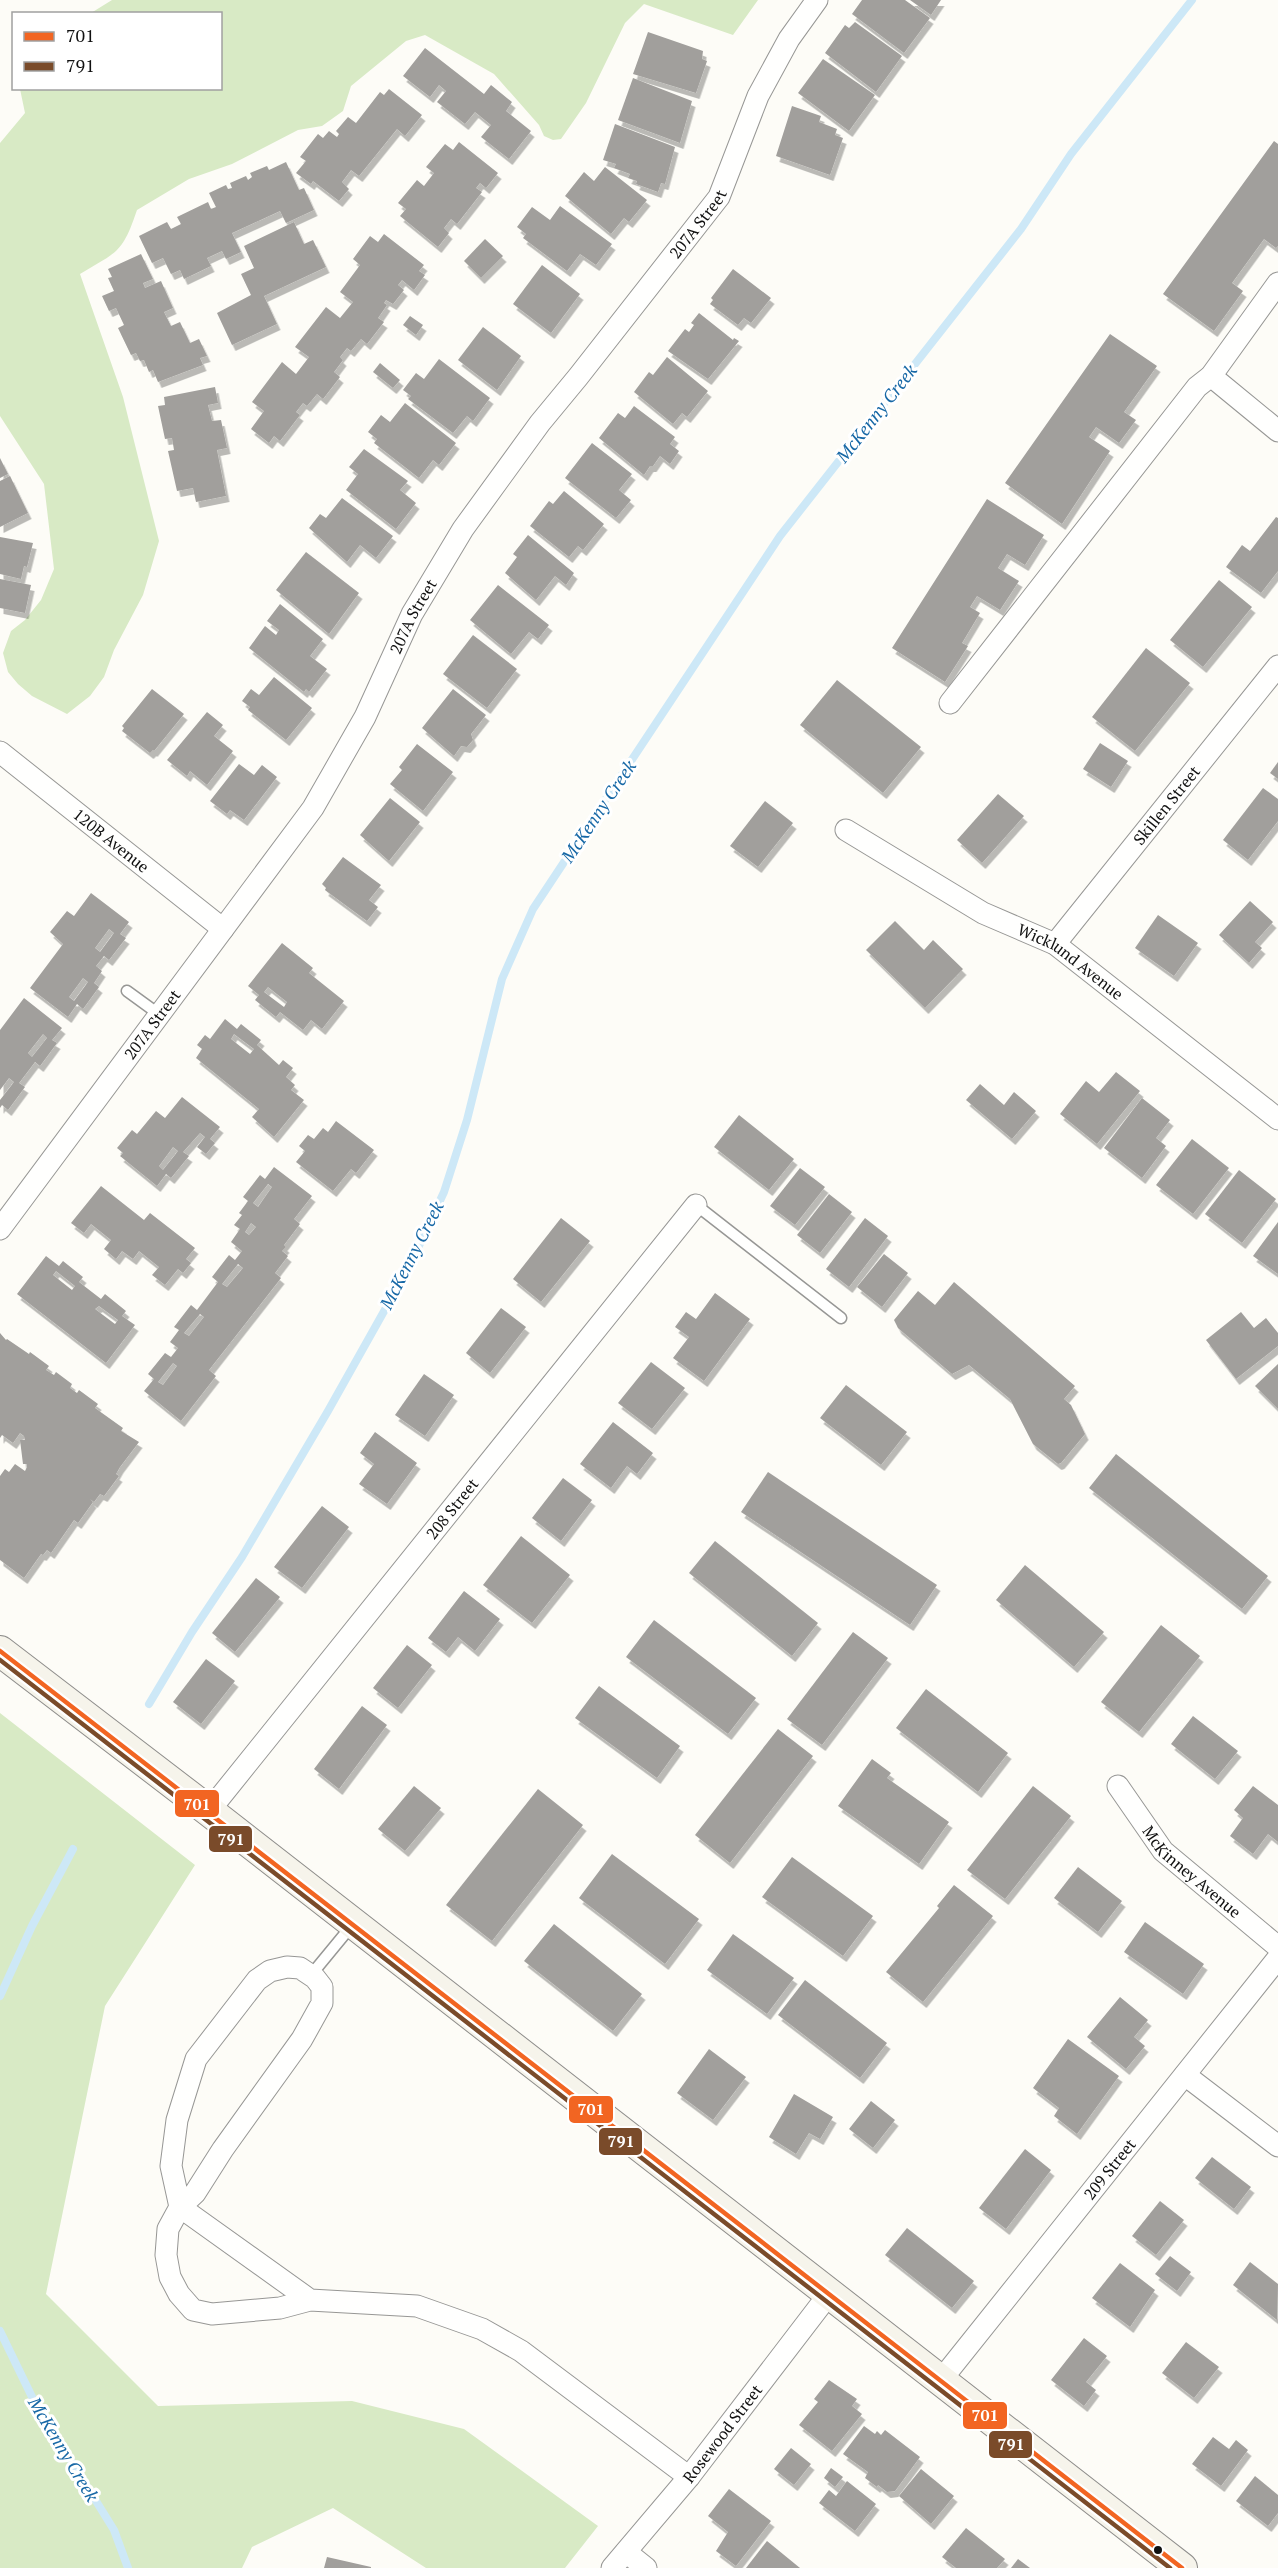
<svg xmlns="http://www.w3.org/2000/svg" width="1278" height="2568" font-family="'PT Serif',serif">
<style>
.forest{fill:#d8eac5}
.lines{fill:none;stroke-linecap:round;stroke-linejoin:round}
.stream{stroke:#cde8f7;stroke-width:8}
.building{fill:#a19f9c;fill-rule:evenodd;filter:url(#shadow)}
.lane-casing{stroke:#979795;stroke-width:13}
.street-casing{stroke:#979795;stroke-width:23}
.secondary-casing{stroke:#8e8d8b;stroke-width:32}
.lane{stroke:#fffffe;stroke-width:10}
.street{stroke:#fffffe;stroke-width:21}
.secondary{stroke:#f6f4eb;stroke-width:30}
.bus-1-casing{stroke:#fff;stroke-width:9}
.bus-2-casing{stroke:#fff;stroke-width:9}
.bus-1{stroke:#f26522;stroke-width:4.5}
.bus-2{stroke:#7a4b2a;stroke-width:4.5}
.bus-dot{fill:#111;stroke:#fff;stroke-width:2}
.labels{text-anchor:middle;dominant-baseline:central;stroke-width:6;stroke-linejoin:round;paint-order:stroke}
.street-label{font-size:16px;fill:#111;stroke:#fff}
.water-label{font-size:18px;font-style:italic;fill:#1768a6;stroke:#fff}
.line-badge{stroke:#fff;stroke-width:2}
.badge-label{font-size:16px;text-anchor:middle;font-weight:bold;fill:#fff}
</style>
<defs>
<filter id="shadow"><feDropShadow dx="3.5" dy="6" stdDeviation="0" flood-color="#0004"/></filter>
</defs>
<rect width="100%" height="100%" fill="#fdfcf7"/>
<g class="forest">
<path d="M112 0H758L733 35 644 4 625 23 586 103 561 139 553 140 544 136 539 125 494 74 425 35 406 41 351 86 343 111 322 126 298 130 232 164 189 179 137 210C122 254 118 251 80 274L123 397 159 541 143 595 114 650 104 677 90 696 67 714 32 696 18 684 8 672 3 653 11 631 25 620 41 600 54 569 44 484 0 416V143L25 113 20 89 220 88V14L91 13Z"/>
<path d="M0 1713 195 1865 105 2006 46 2294 158 2406 352 2401 464 2429 598 2526 565 2568H426L333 2508 252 2547 242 2568H0Z"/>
</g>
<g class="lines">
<g class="stream">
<path d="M149 1704 192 1632 242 1557 328 1411 410 1265 444 1192 467 1120 502 979 533 909 780 536 1021 229 1071 154 1192 0"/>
<path d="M0 1996 32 1926 73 1849"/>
<path d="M0 2331 34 2401 114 2530 128 2568"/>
</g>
</g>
<g class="building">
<path d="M862 0H905L930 18 904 53 852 14Z"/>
<path d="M910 0H941L931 15Z"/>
<path d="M855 22 902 56 876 92 825 53 845 25 849 28Z"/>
<path d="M648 32 703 51 702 59 707 61 696 93 633 74Z"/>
<path d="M425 48 484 94 491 85 512 102 506 111 531 131 509 159 481 137 491 125 475 112 465 124 437 102 446 91 439 85 430 97 403 76Z"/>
<path d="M823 59 875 95 849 131 798 93Z"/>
<path d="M633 78 692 101 680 143 618 120Z"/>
<path d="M389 89 422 115 405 136 397 129 359 176 351 170 342 182 349 189 339 201 313 181 311 184 296 173 306 161 300 157 318 134 323 138 329 131 337 137 339 134 336 131 348 117 356 123 380 92 384 95Z"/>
<path d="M792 106 821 116 819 122 837 129 835 135 843 138 830 175 776 156Z"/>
<path d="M615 124 675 147 665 184 661 183 658 192 636 184 637 181 628 178 630 174 614 168 616 164 603 160Z"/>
<path d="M1274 141 1278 144V246L1276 248 1264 239 1232 283 1243 291 1214 331 1163 294Z"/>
<path d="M459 142 498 173 486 188 480 183 476 188 482 192 457 224 451 219 444 228 449 233 438 247 400 216 406 209 398 203 417 180 424 186 434 173 426 167 445 144 453 150Z"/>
<path d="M286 162 299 190 304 188 314 210 286 223 280 211 232 233 241 252 226 259 222 251 207 258 211 266 184 279 180 270 171 274 163 258 152 263 139 236 167 222 171 229 181 224 177 217 208 202 211 209 216 207 209 193 226 185 228 189 232 188 230 183 246 176 248 180 252 177 250 173 267 166 269 170Z"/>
<path d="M605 167 647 200 629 222 624 218 611 234 565 196 584 172 594 181Z"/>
<path d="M560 206 612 244 596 265 580 254 567 271 523 238 526 234 517 227 532 207 550 220Z"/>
<path d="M294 222 304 244 313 240 326 267 264 296 277 324 232 345 217 313 251 295 241 274 254 268 244 246Z"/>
<path d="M384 234 424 265 419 271 425 275 414 290 402 280 398 285 404 290 393 304 386 300 384 303 387 305 378 318 384 322 367 344 361 339 351 351 347 348 340 357 343 360 334 372 340 377 323 399 317 394 307 406 303 403 296 412 300 415 280 441 274 436 269 443 251 429 264 411 252 402 282 362 296 374 309 357 295 347 326 307 340 318 353 302 340 292 360 265 353 259 370 236 378 242Z"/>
<path d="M485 239 503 256 481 278 464 261Z"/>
<path d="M141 254 153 279 143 283 145 288 161 281 173 308 164 312 171 326 180 322 190 343 199 339 207 356 200 358 203 365 158 382 153 370 149 372 144 360 140 361 136 353 131 355 118 328 124 325 116 308 109 311 102 296 114 291 108 278 112 277 108 269Z"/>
<path d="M542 265 580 294 551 333 513 304Z"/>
<path d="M733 269 771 298 751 323 744 318 738 325 710 304 713 300 711 298Z"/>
<path d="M699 313 733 340 734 338 739 341 708 379 668 351 685 329 689 332 694 325 691 323Z"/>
<path d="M410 316 423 325 416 335 403 325Z"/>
<path d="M483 327 521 356 497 390 458 360Z"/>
<path d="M1110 334 1157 366 1124 412 1136 420 1119 443 1096 427 1089 437 1110 451 1062 524 1005 483Z"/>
<path d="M667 357 708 391 687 417 682 413 673 424 634 392 649 372 653 375Z"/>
<path d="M439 359 490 398 473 421 467 416 453 433 408 399 411 396 403 390 416 373 424 379Z"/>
<path d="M380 363 400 380 393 388 373 372Z"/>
<path d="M215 387 218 403 208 405 212 421 221 420 227 448 217 450 226 496 196 502 193 488 177 491 168 451 174 450 172 438 165 439 158 406 165 405 164 397Z"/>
<path d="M405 403 456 443 439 465 433 460 419 478 374 443 377 439 368 432 381 415 390 422Z"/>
<path d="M634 406 675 437 670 444 679 451 670 464 660 456 653 466H650L644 475 599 438 618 413 625 418Z"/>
<path d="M592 443 632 474 619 490 631 500 616 518 565 478Z"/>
<path d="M364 449 408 481 400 490 416 503 396 529 346 490 358 474 349 467Z"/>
<path d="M0 458 8 474 0 478Z"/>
<path d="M10 476 28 513 0 527V481Z"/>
<path d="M564 491 604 524 583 550 578 546 569 557 530 526 549 501 553 504Z"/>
<path d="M342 498 393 536 376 558 360 545 347 562 309 528 320 514 326 518Z"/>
<path d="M987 499 1044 535 1025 565 1007 554 998 568 1019 581 1000 610 977 596 970 607 980 613 962 643 968 646 945 682 892 648Z"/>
<path d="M1276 517 1278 518V571L1261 593 1226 567 1242 545 1250 551Z"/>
<path d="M528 535 574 573 566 585 555 576 536 600 505 573 517 557 513 554Z"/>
<path d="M0 537 33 543 27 567 24 566 21 579 0 574Z"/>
<path d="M306 552 359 593 329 634 276 590Z"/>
<path d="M0 579 31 585 25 613 0 608Z"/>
<path d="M1219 580 1252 607 1203 667 1170 640Z"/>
<path d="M498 585 549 625 538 639 529 632 511 654 470 620Z"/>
<path d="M280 604 323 639 310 656 327 669 309 692 306 689 304 692 249 648 265 626 276 635 279 630 267 621Z"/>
<path d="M473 635 517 669 487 708 443 674Z"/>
<path d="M1146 648 1190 683 1135 751 1092 717Z"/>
<path d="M274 677 312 708 286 740 248 710 250 707 242 701 251 689 259 695Z"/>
<path d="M837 680 921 747 883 793 800 725Z"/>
<path d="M152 689 184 714 154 751 153 750 150 753 122 731 124 728 122 726Z"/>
<path d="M453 689 486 715 471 734 473 740 467 747 461 746 454 756 422 728Z"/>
<path d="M207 712 223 725 214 736 233 751 207 785 190 771 187 776 167 760Z"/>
<path d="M1100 743 1128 761 1111 787 1083 769Z"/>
<path d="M417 744 453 772 423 811 390 784 402 770 399 767Z"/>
<path d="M1278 762V779L1270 773Z"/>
<path d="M239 764 254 775 262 765 277 777 244 820 230 810 227 814 210 801Z"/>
<path d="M1263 788 1278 799V821L1248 860 1223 840Z"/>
<path d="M998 794 1024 816 982 863 957 840Z"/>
<path d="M390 798 420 822 389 861 360 835Z"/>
<path d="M765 801 793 823 758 867 730 846Z"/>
<path d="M343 857 381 885 369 900 378 907 367 921 325 890 326 888 322 884Z"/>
<path d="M91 893 129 922 120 934 126 938 109 960 104 956 96 966 102 971 94 983 99 987 83 1009 77 1004 68 1017 30 988 63 944 50 932 67 911 74 916ZM109 929 114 933 100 952 95 948ZM83 978 88 982 74 1001 69 997Z"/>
<path d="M1250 901 1273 922 1255 942 1262 948 1249 963 1219 935Z"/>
<path d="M1158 915 1198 943 1174 976 1135 948Z"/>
<path d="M895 921 924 950 933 940 963 969 925 1008 866 950Z"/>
<path d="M282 943 313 968 309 973 344 1001 322 1029 311 1020 303 1030 280 1012 276 1017 255 1000 259 995 248 986ZM268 987 287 1002 284 1007 264 992Z"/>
<path d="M24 998 62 1028 52 1040 57 1043 40 1066 35 1062 19 1083 25 1087 8 1110 2 1105 0 1108V1100L14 1082 9 1078 0 1090V1030ZM43 1034 47 1038 32 1057 28 1053Z"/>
<path d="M225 1019 237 1029 241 1024 261 1040 257 1045 279 1065 283 1060 293 1068 286 1077 295 1085 291 1090 304 1100 274 1137 252 1117 259 1109 196 1058 202 1049 197 1045 205 1035 210 1039ZM234 1034 254 1049 250 1054 231 1039Z"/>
<path d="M1116 1072 1140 1091 1097 1144 1060 1114 1086 1081 1099 1092Z"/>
<path d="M980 1084 1004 1105 1014 1092 1036 1111 1012 1139 966 1100Z"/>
<path d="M182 1097 220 1127 210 1139 215 1143 206 1154 197 1147 205 1137 200 1133 183 1152 189 1156 171 1178 166 1174 157 1186 120 1156 123 1153 117 1148 132 1130 137 1134 156 1111 165 1118ZM173 1147 178 1151 163 1170 159 1166Z"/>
<path d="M1142 1098 1170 1120 1156 1138 1166 1146 1142 1178 1104 1148Z"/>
<path d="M739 1115 794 1159 769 1190 714 1147Z"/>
<path d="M336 1121 374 1150 356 1173 351 1169 333 1191 296 1162 305 1151 299 1146 308 1135 314 1139 323 1128 328 1132Z"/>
<path d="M1192 1139 1229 1168 1193 1214 1156 1185Z"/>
<path d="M274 1167 312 1196 294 1219 300 1224 284 1245 286 1247 282 1251 288 1256 275 1273 281 1278 209 1370 216 1376 181 1421 144 1391 154 1379 148 1374 165 1353 171 1357 178 1348 170 1342 179 1330 174 1327 191 1305 197 1310 218 1282 212 1277 229 1255 235 1260 242 1251 231 1242 240 1229 234 1225 242 1215 239 1213 248 1201 243 1197 260 1175 265 1179ZM268 1184 272 1187 258 1207 253 1203ZM251 1223 256 1227 249 1235 245 1232ZM238 1264 243 1268 227 1287 222 1284ZM200 1314 204 1317 189 1336 184 1333ZM173 1363 177 1366 163 1385 158 1382Z"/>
<path d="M800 1168 825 1187 795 1225 770 1206Z"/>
<path d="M1239 1170 1276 1199 1242 1243 1205 1214Z"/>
<path d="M101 1186 144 1220 150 1213 195 1248 186 1259 191 1263 183 1273 178 1269 165 1285 152 1275 159 1267 139 1251 133 1259 122 1251 116 1259 104 1249 111 1240 91 1224 84 1233 71 1223Z"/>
<path d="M829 1194 852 1212 820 1253 797 1235Z"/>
<path d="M561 1218 590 1241 541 1302 513 1279Z"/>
<path d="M865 1218 888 1236 849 1287 826 1269Z"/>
<path d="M1278 1222V1274L1253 1256Z"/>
<path d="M884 1254 908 1273 882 1307 857 1287Z"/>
<path d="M46 1256 59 1266 63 1261 83 1277 79 1282 101 1299 105 1294 126 1311 122 1316 135 1325 106 1363 17 1294ZM56 1271 75 1286 72 1290 53 1275ZM99 1306 118 1320 115 1324 95 1309Z"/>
<path d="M954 1282 1075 1386 1064 1399 1071 1405 1085 1434 1061 1463 1058 1464 1033 1444 1010 1399 969 1365 952 1374 898 1328 894 1320 918 1291 935 1305Z"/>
<path d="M715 1293 750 1319 704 1381 673 1358 689 1337 675 1327 686 1312 696 1319Z"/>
<path d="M501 1308 526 1327 490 1373 466 1353Z"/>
<path d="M1241 1312 1254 1328 1266 1318 1278 1333V1346L1236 1379 1206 1340Z"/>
<path d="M0 1333 6 1340 7 1339 29 1354 30 1352 49 1366 46 1370 54 1375 56 1372 72 1384 70 1388 77 1393 79 1390 98 1404 95 1408 123 1428 121 1431 126 1434 139 1442 120 1467 116 1474 119 1476 104 1496 100 1494 94 1502 90 1499 93 1502 78 1523 74 1520 51 1553 47 1550 43 1555 41 1554 24 1578 0 1560V1476L5 1469 9 1472 15 1464 25 1471 27 1467V1464H23L20 1440H25L24 1436 20 1433 13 1443 2 1435 0 1438Z"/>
<path d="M651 1362 685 1388 652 1429 618 1403Z"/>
<path d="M1278 1364V1409L1255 1386Z"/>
<path d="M424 1374 454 1395 425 1436 395 1415Z"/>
<path d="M846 1385 907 1432 881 1465 820 1418Z"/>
<path d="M613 1422 653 1453 637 1474 627 1466 611 1488 580 1464Z"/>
<path d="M375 1432 417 1463 387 1504 359 1484 374 1464 360 1453Z"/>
<path d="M1116 1454 1268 1576 1242 1609 1089 1488Z"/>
<path d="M768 1472 937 1585 910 1625 741 1512Z"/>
<path d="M563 1478 592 1500 561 1541 532 1518Z"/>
<path d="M322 1506 349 1527 302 1588 274 1567Z"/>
<path d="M521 1536 570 1575 532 1623 483 1585Z"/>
<path d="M715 1541 818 1623 792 1656 689 1573Z"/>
<path d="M1025 1565 1104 1632 1074 1667 996 1600Z"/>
<path d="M256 1578 280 1597 235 1652 212 1633Z"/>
<path d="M464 1591 500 1619 475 1651 458 1637 446 1652 428 1638Z"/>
<path d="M654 1620 756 1698 728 1734 626 1657Z"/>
<path d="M1161 1625 1200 1656 1139 1732 1101 1702Z"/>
<path d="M853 1632 888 1658 822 1745 787 1719Z"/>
<path d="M407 1645 432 1665 398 1708 373 1688Z"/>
<path d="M206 1659 235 1681 201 1724 173 1702Z"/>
<path d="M599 1686 680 1746 657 1778 575 1718Z"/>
<path d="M926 1689 1008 1753 978 1792 896 1728Z"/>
<path d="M362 1706 387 1725 339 1789 314 1769Z"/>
<path d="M1193 1716 1238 1751 1215 1779 1171 1744Z"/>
<path d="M778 1729 813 1756 730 1863 695 1835Z"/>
<path d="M872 1759 891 1773 887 1778 949 1822 919 1864 838 1806Z"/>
<path d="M414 1786 441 1808 405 1851 378 1829Z"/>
<path d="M1033 1786 1071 1816 1005 1899 967 1870Z"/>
<path d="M1253 1786 1278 1805V1842L1268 1834 1253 1854 1230 1836 1243 1818 1234 1810Z"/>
<path d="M538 1789 583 1825 492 1941 446 1905Z"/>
<path d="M612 1854 699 1919 665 1964 579 1898Z"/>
<path d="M792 1857 873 1916 843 1956 762 1897Z"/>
<path d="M1078 1867 1122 1901 1098 1932 1054 1898Z"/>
<path d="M954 1885 993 1916 923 2002 886 1972 939 1908 937 1906Z"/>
<path d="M1145 1922 1204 1964 1183 1994 1124 1952Z"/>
<path d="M554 1924 642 1994 613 2031 524 1961Z"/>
<path d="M733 1934 794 1978 767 2014 707 1970Z"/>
<path d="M805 1980 887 2043 860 2078 778 2015Z"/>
<path d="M1120 1997 1148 2020 1134 2037 1145 2046 1126 2069 1087 2037Z"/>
<path d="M1068 2039 1119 2076 1077 2134 1054 2116 1059 2108 1033 2088Z"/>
<path d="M709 2049 746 2077 713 2120 677 2093Z"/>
<path d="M794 2094 833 2117 820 2139 809 2133 796 2154 769 2137Z"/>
<path d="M871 2101 895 2120 873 2148 849 2129Z"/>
<path d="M1025 2149 1051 2170 1006 2229 979 2208Z"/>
<path d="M1212 2157 1251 2187 1234 2209 1195 2178Z"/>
<path d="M1160 2201 1184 2220 1156 2255 1132 2236Z"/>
<path d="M907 2228 974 2281 952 2308 885 2255Z"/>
<path d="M1170 2256 1191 2272 1177 2291 1155 2274Z"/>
<path d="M1250 2262 1278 2284 1277 2320 1233 2285Z"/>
<path d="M1120 2263 1155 2290 1130 2327 1092 2298Z"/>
<path d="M1084 2338 1107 2356 1086 2382 1096 2390 1084 2406 1051 2380Z"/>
<path d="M1186 2342 1219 2367 1194 2398 1162 2373Z"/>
<path d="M829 2380 857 2399 852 2406 862 2414 832 2451 799 2425 818 2402 814 2399Z"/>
<path d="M864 2426 875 2434 877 2431 881 2435 885 2430 920 2457 895 2491 887 2492 878 2485 877 2487 865 2478 868 2472 843 2454Z"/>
<path d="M1213 2437 1229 2449 1236 2440 1248 2450 1221 2486 1192 2464Z"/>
<path d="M791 2448 811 2464 794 2485 774 2469Z"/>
<path d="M831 2468 843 2477 835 2487 824 2478Z"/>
<path d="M921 2469 954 2496 931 2524 899 2496Z"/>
<path d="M1255 2476 1278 2495V2513L1268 2526 1236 2501Z"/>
<path d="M847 2481 876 2504 855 2531 819 2503 829 2490 836 2496Z"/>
<path d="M729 2489 771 2521 736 2566 716 2551 728 2532 708 2516Z"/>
<path d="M966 2528 1005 2559 997 2568H956L942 2557Z"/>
<path d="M767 2541 800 2568H746Z"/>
<path d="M327 2557 371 2567V2568H324Z"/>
<path d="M1018 2559 1030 2568H1011Z"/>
</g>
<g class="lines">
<defs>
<g id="lane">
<path d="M127 991 160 1015"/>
<path d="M696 1205 841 1318"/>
<path d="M311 1975 353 1924"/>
</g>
<g id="street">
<path d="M1211 376 1278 431"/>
<path d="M950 703 1197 387 1211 376 1278 283"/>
<path id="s1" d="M0 752 223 929"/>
<path id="s2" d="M846 830 983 913 1055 944 1278 1119"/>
<path id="s3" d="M1055 944 1278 666"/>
<path id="s4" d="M0 1229 313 808 365 717 412 614 463 529 540 423 578 377 719 197 758 96 789 39 817 0"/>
<path id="s5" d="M1118 1786 1163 1851 1278 1947"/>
<path id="s6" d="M209 1811 696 1205"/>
<path d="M1185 2075 1278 2146"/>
<path d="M310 2300 180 2207 171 2166 177 2120 196 2059 257 1980 270 1971 287 1967 300 1968 315 1978 322 1987V2003L302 2039 223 2149 195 2193 180 2207 168 2229 166 2255 170 2277 179 2294 193 2310 212 2314 280 2308 310 2300 417 2306 482 2329 521 2351 689 2477"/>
<path id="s7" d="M941 2380 1278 1958"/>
<path d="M626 2552 646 2568"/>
<path id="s8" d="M612 2568 689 2477 829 2294"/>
</g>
<path id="secondary" d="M0 1651 209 1811 1182 2568"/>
</defs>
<use href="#lane" class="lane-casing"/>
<use href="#street" class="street-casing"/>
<use href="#secondary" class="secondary-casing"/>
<use href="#lane" class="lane"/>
<use href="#street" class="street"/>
<use href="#secondary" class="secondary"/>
<defs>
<path id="bus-1" d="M0 1651 1182 2568"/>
<path id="bus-2" d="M0 1660 1170 2568"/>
</defs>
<use href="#bus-1" class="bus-1-casing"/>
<use href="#bus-2" class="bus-2-casing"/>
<use href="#bus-1" class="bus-1"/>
<use href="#bus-2" class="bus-2"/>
</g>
<circle class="bus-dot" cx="1158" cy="2550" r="5"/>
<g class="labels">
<g class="street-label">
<text stroke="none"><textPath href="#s4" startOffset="1227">207A Street</textPath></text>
<text stroke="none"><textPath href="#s4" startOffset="741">207A Street</textPath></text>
<text stroke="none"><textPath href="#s3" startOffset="178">Skillen Street</textPath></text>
<text stroke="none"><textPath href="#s1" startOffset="142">120B Avenue</textPath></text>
<text stroke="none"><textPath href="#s2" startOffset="261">Wicklund Avenue</textPath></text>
<text stroke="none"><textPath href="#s4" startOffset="255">207A Street</textPath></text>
<text stroke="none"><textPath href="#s6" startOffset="388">208 Street</textPath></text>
<text stroke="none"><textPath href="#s5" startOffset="114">McKinney Avenue</textPath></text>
<text stroke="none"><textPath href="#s7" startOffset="270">209 Street</textPath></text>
<text stroke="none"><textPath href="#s8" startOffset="174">Rosewood Street</textPath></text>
</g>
<g class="water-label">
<text transform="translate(876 413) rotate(-52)">McKenny Creek</text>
<text transform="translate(598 811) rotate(-56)">McKenny Creek</text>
<text transform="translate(411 1255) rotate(-63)">McKenny Creek</text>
<text transform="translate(64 2449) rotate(59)">McKenny Creek</text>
</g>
</g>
<g class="line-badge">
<rect x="174" y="1789" width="46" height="29" rx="6" fill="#f26522"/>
<rect x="208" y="1825" width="45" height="28" rx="6" fill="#7a4b2a"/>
<rect x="568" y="2095" width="46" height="29" rx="6" fill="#f26522"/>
<rect x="598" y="2127" width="45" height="29" rx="6" fill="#7a4b2a"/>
<rect x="962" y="2401" width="46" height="29" rx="6" fill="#f26522"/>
<rect x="988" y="2430" width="45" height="29" rx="6" fill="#7a4b2a"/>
</g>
<g class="badge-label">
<text x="197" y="1810">701</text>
<text x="231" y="1845">791</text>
<text x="591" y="2115">701</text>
<text x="621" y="2147">791</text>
<text x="985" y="2421">701</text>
<text x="1011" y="2450">791</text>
</g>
<rect x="12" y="12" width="210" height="78" fill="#ffffff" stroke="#a0a0a0" stroke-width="1.5"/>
<rect x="24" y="32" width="30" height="9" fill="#f26522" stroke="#a0a0a0" stroke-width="1.5"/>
<text x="66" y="42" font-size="18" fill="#111111">701</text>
<rect x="24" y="62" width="30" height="9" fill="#7a4b2a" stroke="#a0a0a0" stroke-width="1.5"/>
<text x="66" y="72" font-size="18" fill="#111111">791</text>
</svg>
